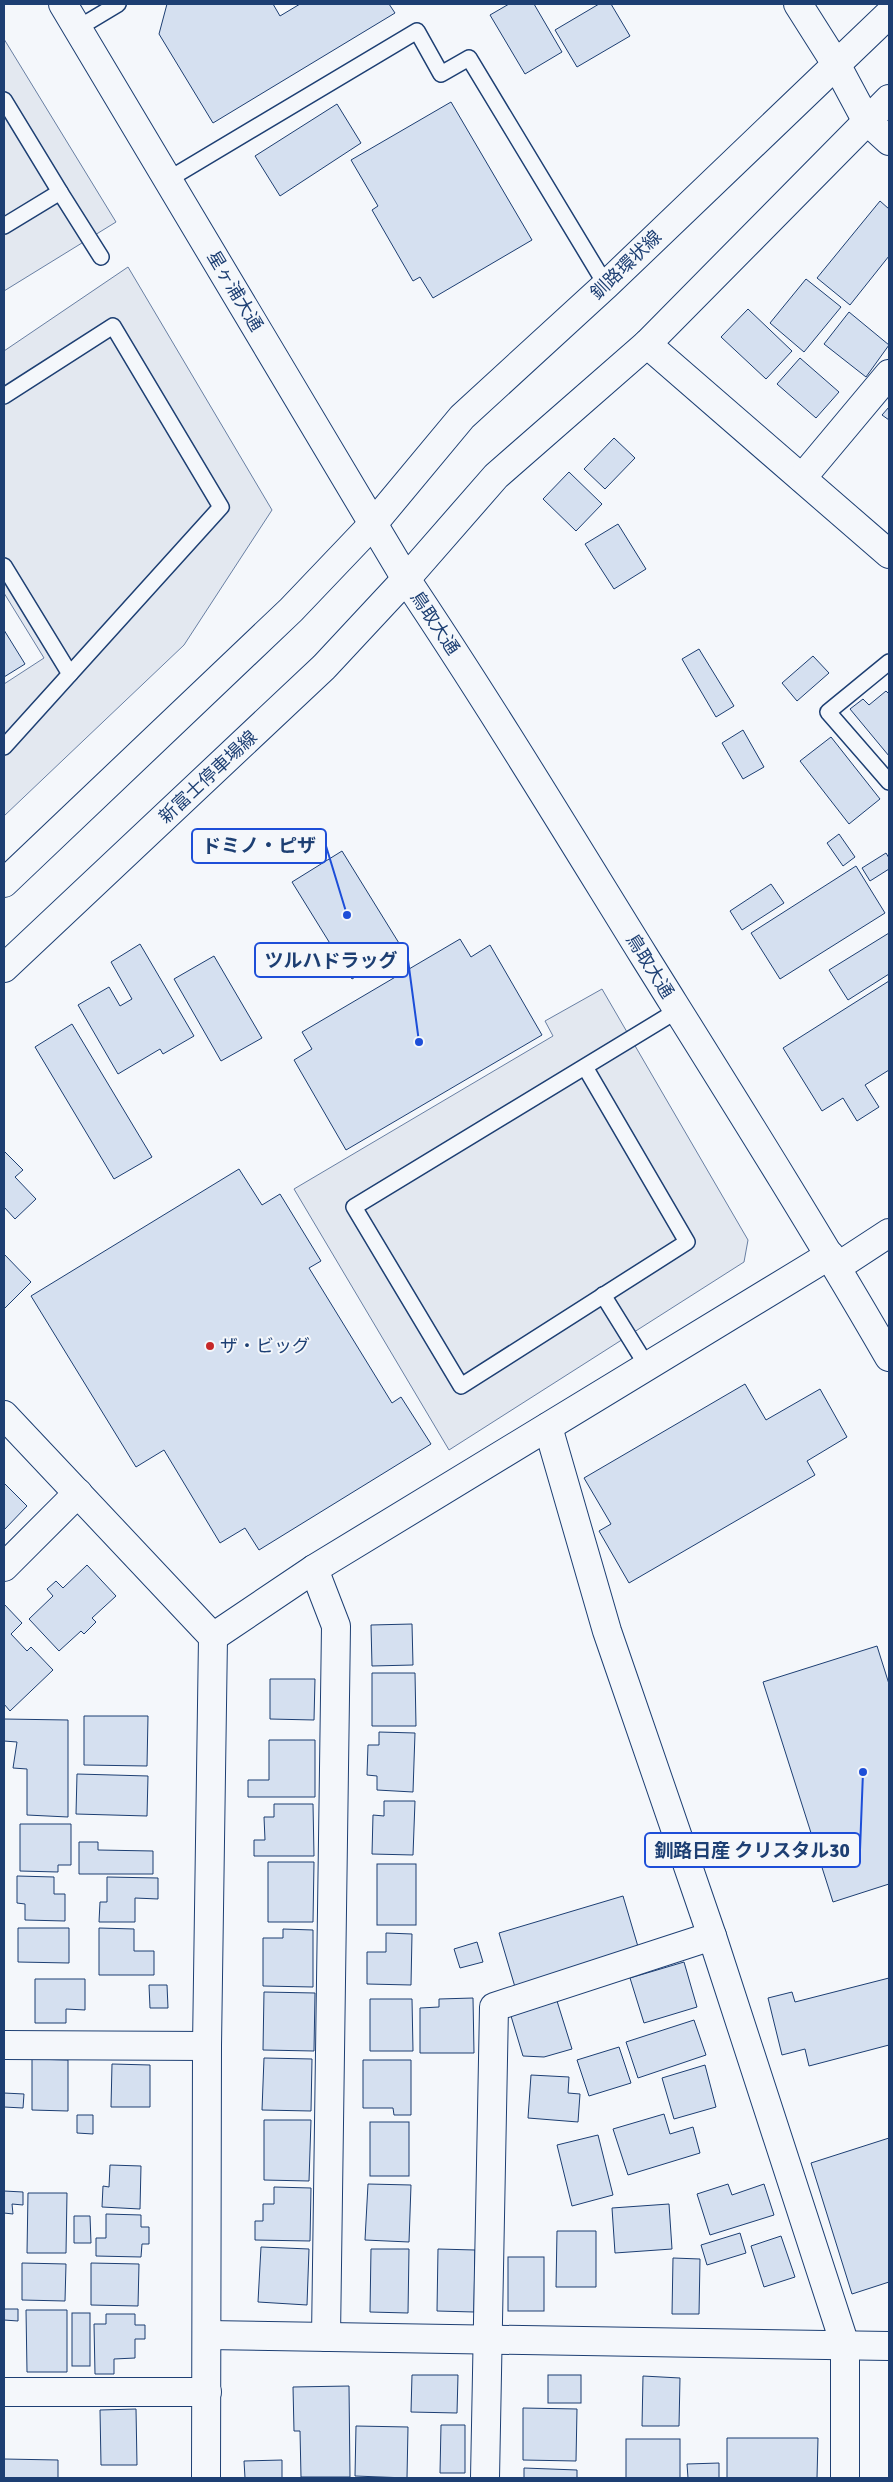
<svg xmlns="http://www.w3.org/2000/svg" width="893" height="2482" font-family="Signika,'Noto Sans JP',sans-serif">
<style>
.parking{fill:#e3e8f0;stroke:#687fa3}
.building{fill:#d5e0f0;stroke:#1d3f73}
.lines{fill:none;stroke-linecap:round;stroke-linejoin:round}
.lane-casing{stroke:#1d3f73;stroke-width:18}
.street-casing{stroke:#1d3f73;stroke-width:30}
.secondary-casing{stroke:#1d3f73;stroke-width:30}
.primary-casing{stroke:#1d3f73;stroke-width:30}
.highway-casing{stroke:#1d3f73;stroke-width:30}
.lane{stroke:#f4f7fb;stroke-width:15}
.street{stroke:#f4f7fb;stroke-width:28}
.secondary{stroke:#f4f7fb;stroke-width:28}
.primary{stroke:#f4f7fb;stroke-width:28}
.highway{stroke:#f4f7fb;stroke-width:28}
.poi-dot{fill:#c62828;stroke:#f4f7fb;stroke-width:2}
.labels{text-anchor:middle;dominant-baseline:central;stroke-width:4;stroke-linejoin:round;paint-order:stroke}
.street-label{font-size:18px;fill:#1d3f73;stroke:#f4f7fb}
.poi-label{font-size:18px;fill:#1d3f73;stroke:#f4f7fb;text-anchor:start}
.leader{fill:none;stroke:#1d4ed8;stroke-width:2}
.callout-dot{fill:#1d4ed8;stroke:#f4f7fb;stroke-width:2}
.callout{fill:#f4f7fb;stroke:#1d4ed8;stroke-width:2}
.callout-label{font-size:19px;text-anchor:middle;font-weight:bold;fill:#1d3f73}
</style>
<rect width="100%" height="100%" fill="#f4f7fb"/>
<g class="parking">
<path d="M4 39 116 222 4 291Z"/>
<path d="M128 267 272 510 184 645 4 816V684L44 658 4 593V351Z"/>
<path d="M602 989 748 1240 744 1262 449 1450 294 1189 553 1036 545 1021Z"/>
</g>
<g class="building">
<path d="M167 4H273L280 16 300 4H389L395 13 213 123 159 34Z"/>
<path d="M509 4H534L562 52 525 74 490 15Z"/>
<path d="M599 4H611L630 36 577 67 555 30Z"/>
<path d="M451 102 532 240 433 298 420 277 413 281 372 210 378 206 351 160Z"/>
<path d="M337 104 361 143 280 196 255 156Z"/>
<path d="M880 201 889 209V256L850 305 817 278Z"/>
<path d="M806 279 841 307 804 352 770 323Z"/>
<path d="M748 309 792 351 766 379 721 337Z"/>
<path d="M849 312 889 345 866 377 824 344Z"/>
<path d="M800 358 839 392 816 418 777 384Z"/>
<path d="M889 407V420L882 415Z"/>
<path d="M614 438 635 458 605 489 584 469Z"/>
<path d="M569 472 602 504 576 531 543 499Z"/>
<path d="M618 524 646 569 614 589 585 544Z"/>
<path d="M4 630 25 664 4 677Z"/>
<path d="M699 649 734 706 716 717 682 659Z"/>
<path d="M813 656 829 673 797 701 782 683Z"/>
<path d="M886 691 889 694V756L850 709 863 699 869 705Z"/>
<path d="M743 730 764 767 743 779 722 743Z"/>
<path d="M831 737 880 799 849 824 800 761Z"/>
<path d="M839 834 855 857 843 866 827 843Z"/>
<path d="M342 851 402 948 352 979 292 882Z"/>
<path d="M886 853 889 858V869L870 881 862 868Z"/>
<path d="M856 866 885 913 780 979 751 933Z"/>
<path d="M771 884 784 903 742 930 730 911Z"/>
<path d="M889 933V974L848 1000 829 970Z"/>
<path d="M460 939 471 957 490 945 542 1035 346 1150 294 1060 312 1049 302 1032Z"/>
<path d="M140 944 194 1036 163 1054 160 1049 118 1074 78 1005 109 987 120 1006 132 999 111 962Z"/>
<path d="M214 956 262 1038 221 1061 174 979Z"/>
<path d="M889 981V1070L865 1085 879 1107 857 1121 843 1098 822 1111 783 1048Z"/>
<path d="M72 1024 152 1157 114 1179 35 1047Z"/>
<path d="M4 1151 23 1170 15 1177 36 1199 15 1219 4 1207Z"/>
<path d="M239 1169 262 1205 280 1194 321 1261 309 1268 392 1403 401 1397 431 1444 259 1550 245 1528 220 1543 164 1450 136 1467 31 1296Z"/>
<path d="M4 1254 31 1282 4 1309Z"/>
<path d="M745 1384 766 1420 820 1389 847 1437 807 1461 815 1475 629 1583 599 1531 611 1524 584 1478Z"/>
<path d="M4 1483 27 1506 4 1530Z"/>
<path d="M87 1565 116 1596 92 1618 96 1622 84 1634 81 1631 59 1651 29 1619 53 1596 47 1589 56 1581 63 1588Z"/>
<path d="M4 1604 22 1623 11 1634 27 1651 31 1647 53 1670 10 1711 4 1704Z"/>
<path d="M412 1624 413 1665 372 1666 371 1625Z"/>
<path d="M877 1646 889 1684V1884L833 1902 763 1682Z"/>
<path d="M372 1673H415L416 1726H372Z"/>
<path d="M270 1679H315L314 1720 270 1719Z"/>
<path d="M84 1716H148L147 1766 84 1765Z"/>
<path d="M4 1719 68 1720V1817L27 1815V1769L13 1768 17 1742 4 1741Z"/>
<path d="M379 1732 415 1733 413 1792 377 1790V1776L367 1775 368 1745H379Z"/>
<path d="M269 1740H315V1797H248V1780H269Z"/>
<path d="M77 1774 148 1776 147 1816 76 1814Z"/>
<path d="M384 1801H415L413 1855 372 1854 373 1815 384 1816Z"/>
<path d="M274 1804H313L314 1856H254V1840H265L264 1817H274Z"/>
<path d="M20 1824H71V1865H58V1872L20 1871Z"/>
<path d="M79 1842H98V1850L153 1851V1874H79Z"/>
<path d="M268 1862H314L313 1922H268Z"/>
<rect x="377" y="1864" width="39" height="61"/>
<path d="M17 1876 54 1877V1894H65V1921L25 1920V1904L17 1903Z"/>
<path d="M107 1877 158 1878V1899L135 1898V1922H99L100 1902H107Z"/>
<path d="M623 1896 639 1950 515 1987 499 1933Z"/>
<path d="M18 1928H69V1963L18 1962Z"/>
<path d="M99 1928 134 1929V1951H154V1975H99Z"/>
<path d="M283 1929 313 1930V1987L263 1986V1938H283Z"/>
<path d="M386 1933 412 1934 411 1985 367 1984V1952H386Z"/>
<path d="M477 1942 483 1962 460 1968 454 1949Z"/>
<path d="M684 1962 697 2007 644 2023 630 1978Z"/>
<path d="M889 1978V2045L809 2066 805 2049 782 2055 768 1998 792 1992 795 2002Z"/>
<path d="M35 1979H85V2010L66 2009V2023H35Z"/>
<path d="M149 1985H167L168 2008H150Z"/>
<path d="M264 1992 315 1993 314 2051 263 2050Z"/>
<path d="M473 1998 474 2053H420V2008L439 2007V1999Z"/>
<path d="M370 1999H412L413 2051H370Z"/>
<path d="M557 2001 572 2049 544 2057 523 2056 511 2016Z"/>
<path d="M694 2020 706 2055 638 2078 626 2042Z"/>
<path d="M619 2047 631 2083 589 2096 577 2060Z"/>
<path d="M264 2058 312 2059 311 2111 262 2110Z"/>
<path d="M32 2059 68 2060V2111L32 2110Z"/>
<path d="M363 2060H411V2115H394L393 2108H363Z"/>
<path d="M112 2064 150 2065V2107H111Z"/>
<path d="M705 2065 716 2107 674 2119 662 2078Z"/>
<path d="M531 2075 569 2077 568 2093 580 2094 578 2122 528 2118Z"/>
<path d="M4 2093 24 2094 23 2108 4 2107Z"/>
<path d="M664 2114 670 2134 693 2127 700 2153 628 2175 613 2129Z"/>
<path d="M77 2115H93V2134L77 2133Z"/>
<path d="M264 2120H311L309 2181 264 2180Z"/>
<rect x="370" y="2122" width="39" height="54"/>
<path d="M598 2135 613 2195 572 2206 557 2145Z"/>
<path d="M889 2138V2282L852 2294 811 2163Z"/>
<path d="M110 2165 141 2166 140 2209 102 2207 103 2186 109 2187Z"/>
<path d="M368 2184 411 2185 409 2242 365 2240Z"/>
<path d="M728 2184 732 2195 764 2184 774 2215 710 2235 697 2194Z"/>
<path d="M274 2187 311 2188 310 2241 255 2240V2221H263V2204H274Z"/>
<path d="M4 2191 23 2192V2205L12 2204 13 2214 4 2213Z"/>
<path d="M28 2193H67L66 2253H27Z"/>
<path d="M669 2204 672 2249 615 2253 612 2208Z"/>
<path d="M106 2214 141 2215V2227H149V2244H142L141 2257 96 2256V2238H106Z"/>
<path d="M74 2216H90L91 2243H74Z"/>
<path d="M557 2231H596V2287H556Z"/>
<path d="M740 2233 746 2253 707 2265 701 2245Z"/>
<path d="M781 2236 795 2277 764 2287 751 2246Z"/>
<path d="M261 2247 309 2249 307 2305 258 2302Z"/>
<path d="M371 2249H409L408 2313 370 2312Z"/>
<path d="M438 2249 475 2250 474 2312 437 2311Z"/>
<rect x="508" y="2257" width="36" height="54"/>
<path d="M673 2258 700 2259 699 2314H672Z"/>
<path d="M22 2263 66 2264 65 2301 22 2300Z"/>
<path d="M91 2263 139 2264 138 2306 91 2305Z"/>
<path d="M4 2309H18V2321L4 2320Z"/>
<path d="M26 2310H67V2372H27Z"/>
<rect x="72" y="2313" width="18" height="53"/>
<path d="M106 2314H135V2325H145V2339H135V2358L114 2359V2374H95L94 2324H106Z"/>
<path d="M412 2375H458L457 2413 411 2412Z"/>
<rect x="548" y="2375" width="33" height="28"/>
<path d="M643 2376 680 2378 679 2426H642Z"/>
<path d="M349 2386 350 2477H301L300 2431H294L293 2387Z"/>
<path d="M523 2408 577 2409 576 2461 523 2460Z"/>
<path d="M136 2409 137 2465H101L100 2410Z"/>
<path d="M441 2425H465V2473H440Z"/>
<path d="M356 2426 408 2427 407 2478 355 2476Z"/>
<path d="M727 2438H818L817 2478H727Z"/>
<rect x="626" y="2439" width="54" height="39"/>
<path d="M4 2459 58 2460V2478H4Z"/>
<path d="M282 2460V2478H245L244 2461Z"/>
<path d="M719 2463V2478H688L687 2464Z"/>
<path d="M524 2468 577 2470V2478H524Z"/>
</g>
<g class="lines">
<defs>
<g id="lane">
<path d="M78 28 118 4"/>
<path d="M4 100 60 192"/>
<path d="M169 179 417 31 441 74 469 58 606 285"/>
<path d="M4 226 60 192 101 257"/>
<path d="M4 396 113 326 221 507 4 747"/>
<path d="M4 566 70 674"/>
<path d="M889 662 828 712 889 782"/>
<path d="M585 1067 687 1242 461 1386 354 1207 678 1010"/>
<path d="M603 1295 647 1366"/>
</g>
<g id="street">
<path d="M798 4 836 64 866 120 889 141"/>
<path d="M647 344 889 554"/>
<path d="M802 478 889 374"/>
<path d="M837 1267 889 1233"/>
<path d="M4 1415 213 1637 207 2046 206 2478"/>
<path d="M548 1427 607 1631 712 1936 845 2345V2478"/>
<path d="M4 1567 78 1493"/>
<path d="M314 1569 336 1626 326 2337"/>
<path d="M213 1637 314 1569 830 1255"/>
<path d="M4 2045 207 2046"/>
<path d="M207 2335 889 2346"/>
<path d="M4 2392H207"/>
<path d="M485 2478 494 2007 712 1936"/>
</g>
<g id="secondary">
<path d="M4 883 291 610 373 524"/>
<path d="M4 968 324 667 406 579"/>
</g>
<g id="primary">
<path d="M373 524 462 417 606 285 889 14"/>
<path d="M406 579 496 476 647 344 889 99"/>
</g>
<path id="highway" d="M63 4 406 579C489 703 566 830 644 956 727 1089 811 1222 889 1357"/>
</defs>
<use href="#lane" class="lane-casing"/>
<use href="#street" class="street-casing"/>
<use href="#secondary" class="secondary-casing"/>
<use href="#primary" class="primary-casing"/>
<use href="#highway" class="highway-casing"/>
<use href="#lane" class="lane"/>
<use href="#street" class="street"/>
<use href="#secondary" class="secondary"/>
<use href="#primary" class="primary"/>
<use href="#highway" class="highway"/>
</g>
<circle class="poi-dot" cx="210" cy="1346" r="5"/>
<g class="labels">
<g class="street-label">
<text transform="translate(626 265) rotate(-44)">釧路環状線</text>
<text transform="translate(235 291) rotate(59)">星ヶ浦大通</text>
<text transform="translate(435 623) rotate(56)">鳥取大通</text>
<text transform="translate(208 777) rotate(-43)">新富士停車場線</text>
<text transform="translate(650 966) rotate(58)">鳥取大通</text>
</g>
<g class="poi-label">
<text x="220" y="1346">ザ・ビッグ</text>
</g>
</g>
<path class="leader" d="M347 915L326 846M419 1042L408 960M863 1772L860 1850"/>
<g class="callout-dot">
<circle cx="347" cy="915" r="5"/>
<circle cx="419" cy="1042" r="5"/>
<circle cx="863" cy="1772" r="5"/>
</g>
<g class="callout">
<rect x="192" y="829" width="134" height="34" rx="5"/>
<rect x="255" y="943" width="153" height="34" rx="5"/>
<rect x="645" y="1833" width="215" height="34" rx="5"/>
</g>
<g class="callout-label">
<text x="259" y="852">ドミノ・ピザ</text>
<text x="331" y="967">ツルハドラッグ</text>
<text x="752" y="1857">釧路日産 クリスタル30</text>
</g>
<rect width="893" height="2482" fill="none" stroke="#1d3f73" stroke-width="10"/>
</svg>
